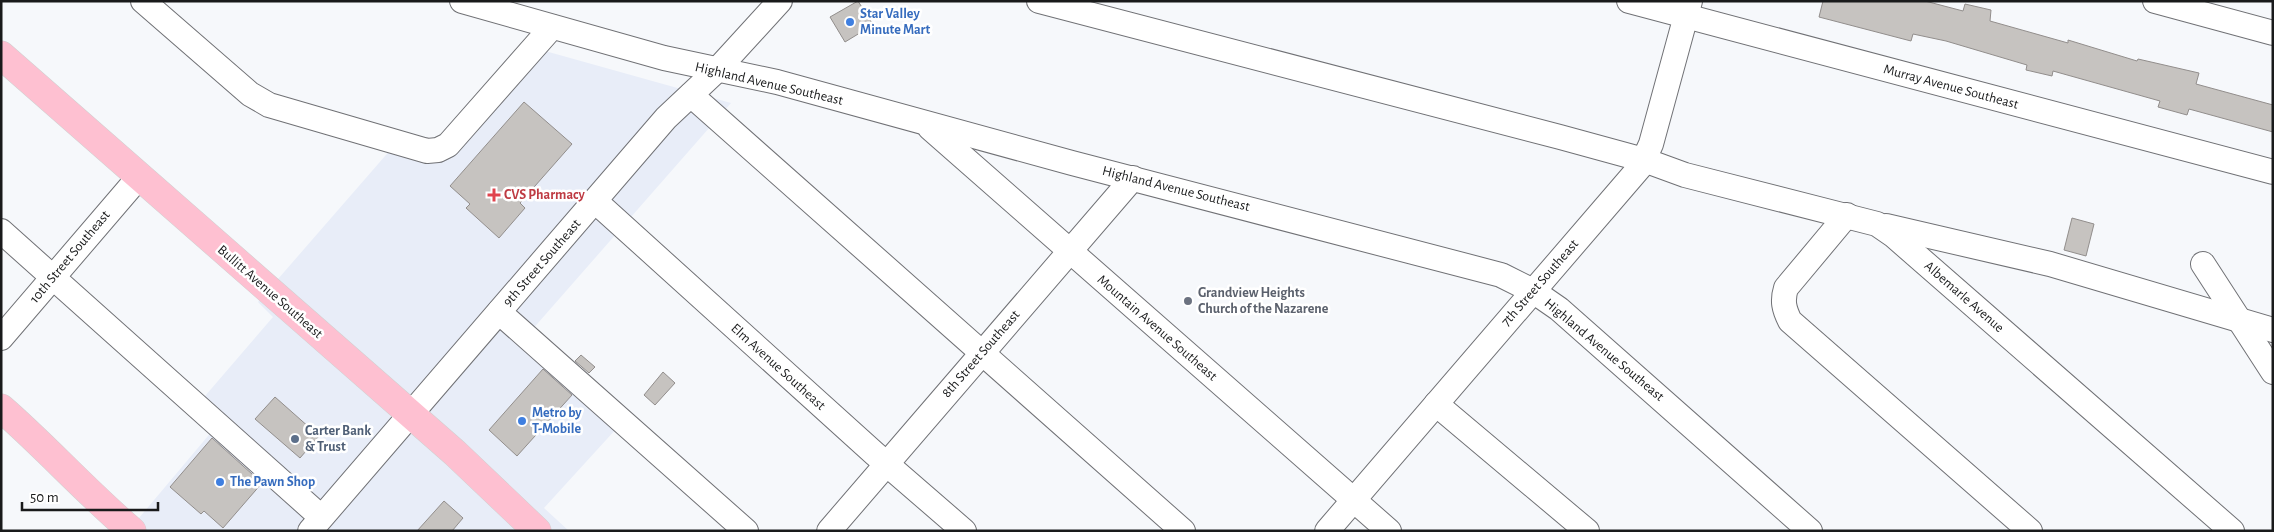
<svg xmlns="http://www.w3.org/2000/svg" width="2274" height="532" font-family="'Alegreya Sans',sans-serif">
<style>
.built{fill:#e8edf8}
.building{fill:#c6c3c0;stroke:#928e8c}
.lines{fill:none;stroke-linecap:round;stroke-linejoin:round}
.minor-casing{stroke:#707175;stroke-width:26}
.major-casing{stroke:#d1d1d1;stroke-width:29}
.minor{stroke:#fff;stroke-width:24}
.major{stroke:#fec0d1;stroke-width:28}
.shop-dot{fill:#3f7fe0;stroke:#fff;stroke-width:2}
.health-dot{fill:#e0444e;stroke:#fff;stroke-width:2}
.worship-dot{fill:#6b7280;stroke:#fff;stroke-width:2}
.service-dot{fill:#5c6f8a;stroke:#fff;stroke-width:2}
.labels{text-anchor:middle;dominant-baseline:central;stroke-width:5;stroke-linejoin:round;paint-order:stroke}
.shop-label{font-size:14px;font-weight:bold;fill:#366cbe;stroke:#fff;text-anchor:start}
.street-label{font-size:14px;fill:#191a1b;stroke:#fff}
.health-label{font-size:14px;font-weight:bold;fill:#be3a42;stroke:#fff;text-anchor:start}
.worship-label{font-size:14px;font-weight:bold;fill:#5b616d;stroke:#fff;text-anchor:start}
.service-label{font-size:14px;font-weight:bold;fill:#4e5e75;stroke:#fff;text-anchor:start}
</style>
<rect width="100%" height="100%" fill="#f6f8fb"/>
<path class="built" d="M538 49 731 103 531 331 627 417 544 508 569 531H128L213 430 193 410 273 317 258 302 392 148 426 157Z"/>
<g class="building">
<path d="M858 1 873 25 845 42 830 17Z"/>
<path d="M1823 1H1925L1963 11 1965 4 1991 10 1990 21 2068 43V40L2137 61 2138 59 2199 73 2196 84 2273 105V132L2189 109 2187 115 2158 107 2160 101 2053 71 2052 76 2026 70 2027 65 1946 41 1913 34 1911 41 1819 17Z"/>
<path d="M524 102 572 144 520 203 525 208 499 238 466 208 470 204 450 186Z"/>
<path d="M2072 218 2094 224 2086 256 2064 250Z"/>
<path d="M581 355 595 367 589 373 575 361Z"/>
<path d="M543 369 572 395 517 456 489 430Z"/>
<path d="M663 372 675 383 655 405 644 395Z"/>
<path d="M275 397 319 436 300 458 255 419Z"/>
<path d="M212 438 262 483 223 528 204 511 201 514 170 487Z"/>
<path d="M444 501 463 518 452 531H417Z"/>
</g>
<g class="lines">
<defs>
<g id="minor">
<path d="M143 1 250 94 269 105 427 151 438 150 448 145 552 27"/>
<path d="M462 1 664 58 777 82 1072 163 1501 275 1533 291 1559 309 1810 531"/>
<path d="M1039 1 1560 137 1644 160 1685 175 1877 224 1893 235 2232 531"/>
<path d="M1629 1 2273 172"/>
<path d="M2155 1 2273 33"/>
<path d="M691 95 1183 531"/>
<path d="M930 128 1389 531"/>
<path d="M595 201 875 454 964 531"/>
<path d="M1847 215 1786 288C1782 301 1784 309 1790 321L2030 531"/>
<path d="M1886 226 2050 264 2273 330"/>
<path d="M1 231 321 517"/>
<path d="M2203 264 2273 372"/>
<path d="M499 312 746 531"/>
<path d="M1 338 139 177"/>
<path d="M1436 404 1587 531"/>
<path d="M310 531 666 118 716 71 780 1"/>
<path d="M829 531 1133 178"/>
<path d="M1327 531 1641 166 1651 144 1690 1"/>
</g>
<g id="major">
<path d="M1 55 455 453 537 531"/>
<path d="M1 408C46 447 86 492 132 531"/>
</g>
</defs>
<use href="#minor" class="minor-casing"/>
<use href="#major" class="major-casing"/>
<use href="#minor" class="minor"/>
<use href="#major" class="major"/>
</g>
<g class="shop-dot">
<circle cx="850" cy="22" r="5"/>
<circle cx="522" cy="421" r="5"/>
<circle cx="220" cy="482" r="5"/>
</g>
<path class="health-dot" d="M491.5 187.5h5v5h5v5h-5v5h-5v-5h-5v-5h5z"/>
<circle class="worship-dot" cx="1188" cy="301" r="5"/>
<circle class="service-dot" cx="295" cy="439" r="5"/>
<g class="labels">
<g class="shop-label">
<text x="860" y="14">Star Valley<tspan x="860" dy="16">Minute Mart</tspan></text>
<text x="532" y="413">Metro by<tspan x="532" dy="16">T-Mobile</tspan></text>
<text x="230" y="482">The Pawn Shop</text>
</g>
<g class="street-label">
<text transform="translate(769 84) rotate(13)">Highland Avenue Southeast</text>
<text transform="translate(1951 87) rotate(15)">Murray Avenue Southeast</text>
<text transform="translate(1176 189) rotate(14)">Highland Avenue Southeast</text>
<text transform="translate(70 257) rotate(-50)">10th Street Southeast</text>
<text transform="translate(542 263) rotate(-49)">9th Street Southeast</text>
<text transform="translate(1540 283) rotate(-49)">7th Street Southeast</text>
<text transform="translate(270 292) rotate(41)">Bullitt Avenue Southeast</text>
<text transform="translate(1964 297) rotate(41)">Albemarle Avenue</text>
<text transform="translate(1157 328) rotate(41)">Mountain Avenue Southeast</text>
<text transform="translate(1604 350) rotate(40)">Highland Avenue Southeast</text>
<text transform="translate(981 354) rotate(-49)">8th Street Southeast</text>
<text transform="translate(778 367) rotate(42)">Elm Avenue Southeast</text>
</g>
<g class="health-label">
<text x="504" y="195">CVS Pharmacy</text>
</g>
<g class="worship-label">
<text x="1198" y="293">Grandview Heights<tspan x="1198" dy="16">Church of the Nazarene</tspan></text>
</g>
<g class="service-label">
<text x="305" y="431">Carter Bank<tspan x="305" dy="16">&amp; Trust</tspan></text>
</g>
</g>
<rect width="2274" height="532" fill="none" stroke="#191a1b" stroke-width="5"/>
<path d="M22 502v8h136v-8" fill="none" stroke="#191a1b" stroke-width="2.5"/>
<text x="30" y="502" font-size="15" fill="#191a1b" stroke="#ffffff" stroke-width="4" paint-order="stroke">50 m</text>
</svg>
